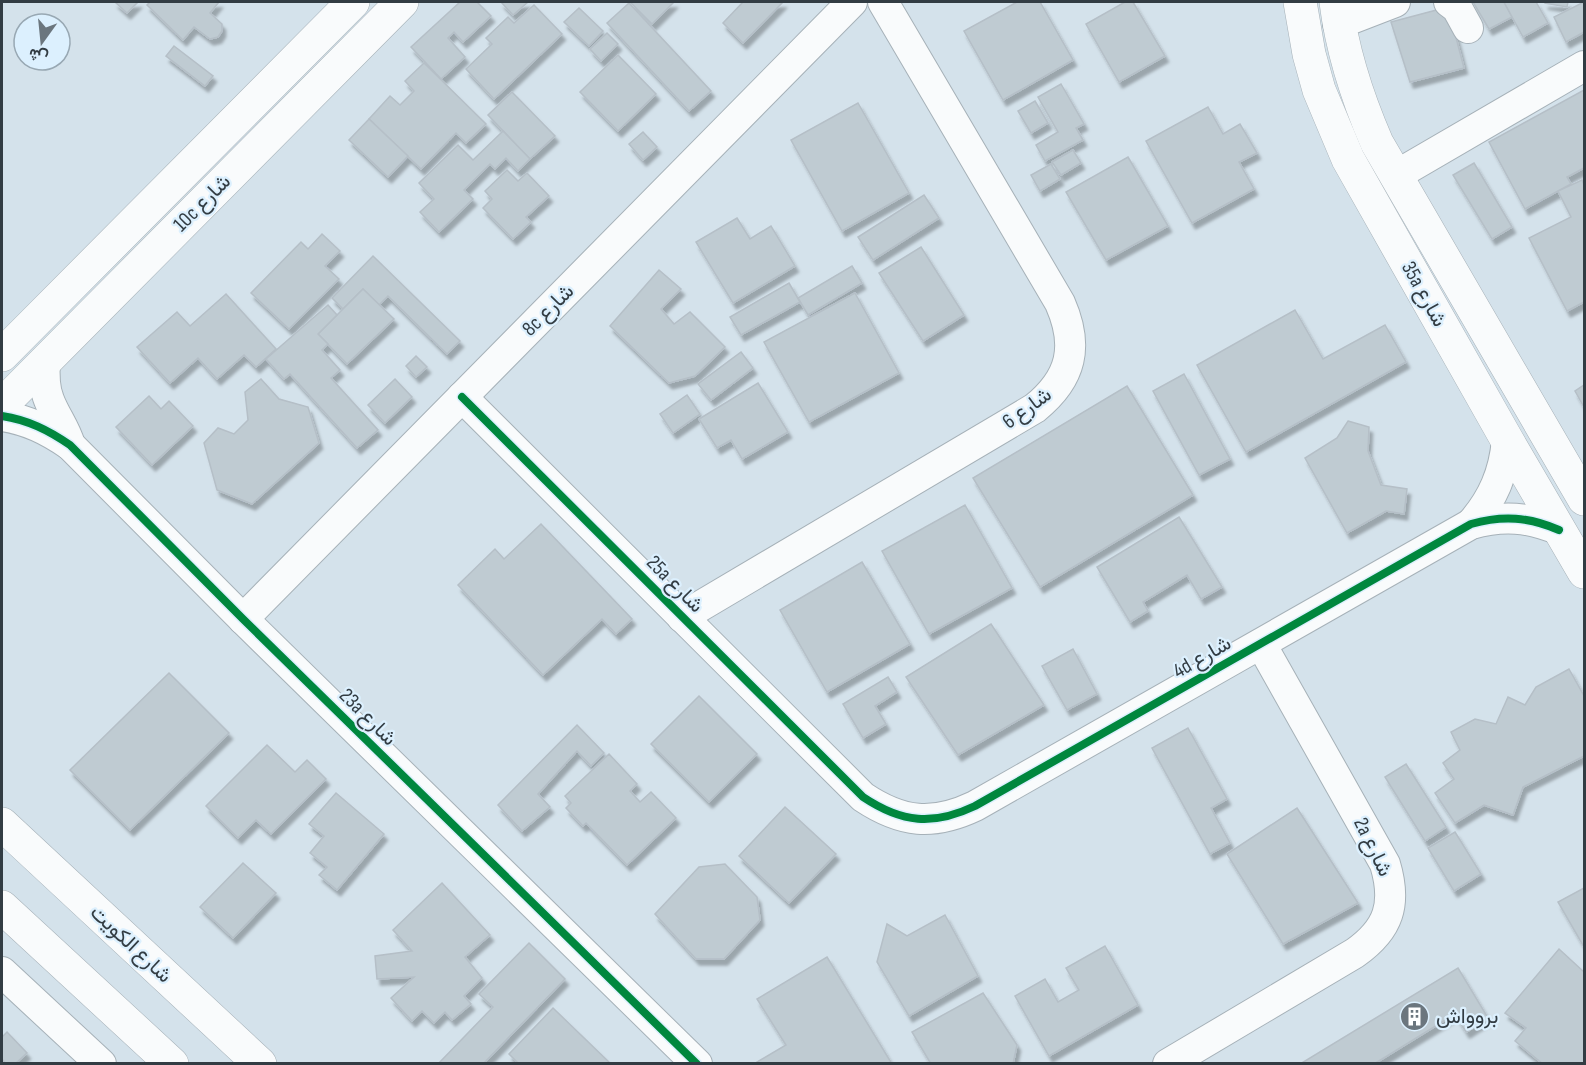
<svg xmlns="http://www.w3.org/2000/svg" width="1586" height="1065" font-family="'Sofia Sans Condensed',Vazirmatn,sans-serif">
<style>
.building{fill:#bfcbd2;stroke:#b5bfc7;stroke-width:1.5;filter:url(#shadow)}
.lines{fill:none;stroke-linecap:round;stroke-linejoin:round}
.minor-casing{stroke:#a6b1b8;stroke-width:32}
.tertiary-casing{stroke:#a6b1b8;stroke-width:34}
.secondary-casing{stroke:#a6b1b8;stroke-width:34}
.minor{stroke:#f9fbfc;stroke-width:30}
.tertiary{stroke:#f9fbfc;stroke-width:33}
.secondary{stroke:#f9fbfc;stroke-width:33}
.cycleway-casing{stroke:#dcf0fe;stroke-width:11}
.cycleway{stroke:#00873e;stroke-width:8}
.labels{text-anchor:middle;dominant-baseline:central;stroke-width:4.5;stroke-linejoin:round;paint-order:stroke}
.street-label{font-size:21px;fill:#323c43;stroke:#dcf0fe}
.poi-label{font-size:21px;fill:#323c43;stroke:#dcf0fe;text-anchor:start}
</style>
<defs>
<filter id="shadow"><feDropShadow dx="3.5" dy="6" stdDeviation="1.5" flood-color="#0004"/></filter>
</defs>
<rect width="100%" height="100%" fill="#d4e2eb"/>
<g class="building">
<path d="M115 2H138L127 13Z"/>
<path d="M150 2H219L210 13 222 24V31L218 37 210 39 194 27 183 40 147 5Z"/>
<path d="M460 2H477L491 16 463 42 454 32 448 38 465 57 441 79 411 47Z"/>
<path d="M501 2H528L513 15Z"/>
<path d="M633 2H674L652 24 631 3Z"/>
<path d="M743 2H783L743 43 723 23Z"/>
<path d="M1017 2H1040L1073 60 1003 100 964 31Z"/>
<path d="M1125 2H1133L1165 56 1119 82 1086 24Z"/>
<path d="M1473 2H1504L1512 17 1489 29Z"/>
<path d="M1504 2H1536L1548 23 1523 37Z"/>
<path d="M1545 2H1568L1567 7 1545 3Z"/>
<path d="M1584 2V32L1566 42 1554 17Z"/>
<path d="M629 3 711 91 689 111 607 23Z"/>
<path d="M534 5 562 34 494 99 466 69 492 44 486 38 508 17 514 23Z"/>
<path d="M1448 7 1464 68 1410 82 1391 22Z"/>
<path d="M579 8 603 31 589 46 564 22Z"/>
<path d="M607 33 618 44 601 61 590 49Z"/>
<path d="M174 46 213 76 205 86 166 56Z"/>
<path d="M618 55 656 94 618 131 580 92Z"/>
<path d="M424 63 486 124 466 143 456 133 421 169 369 119 390 96 400 105 414 91 405 81Z"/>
<path d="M1061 84 1084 124 1076 128 1083 140 1045 161 1036 145 1058 132 1038 97Z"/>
<path d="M1584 90V168L1567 177 1571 184 1525 209 1489 142Z"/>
<path d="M512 92 555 136 530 159 488 115Z"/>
<path d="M1035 101 1048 123 1031 133 1018 111Z"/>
<path d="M858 103 909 193 842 231 791 140Z"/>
<path d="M1208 107 1223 134 1240 124 1257 153 1239 162 1254 189 1192 223 1146 141Z"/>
<path d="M369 119 408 156 388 177 349 140Z"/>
<path d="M503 131 530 159 518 171 506 158 495 169 490 164 464 190 473 199 439 232 420 212 434 199 419 183 458 145 473 160Z"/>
<path d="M643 132 657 147 643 160 629 144Z"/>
<path d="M1073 150 1081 163 1061 175 1052 162Z"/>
<path d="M1128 157 1168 226 1106 260 1066 192Z"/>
<path d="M1474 163 1512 227 1492 239 1453 175Z"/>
<path d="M1051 164 1060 179 1040 191 1031 175Z"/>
<path d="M507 170 518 181 527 173 549 196 526 217 531 222 513 239 483 208 492 199 485 191Z"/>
<path d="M1582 180 1584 185V302L1567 311 1529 238 1571 217 1558 191Z"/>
<path d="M924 195 939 218 873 260 858 237Z"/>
<path d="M737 218 750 239 771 226 795 266 733 303 696 242Z"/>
<path d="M322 234 340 251 325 266 339 279 289 329 251 293 301 242 308 249Z"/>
<path d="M921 247 964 315 923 341 879 273Z"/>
<path d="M373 256 460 341 447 354 388 296 379 305 363 289 343 309 332 298Z"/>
<path d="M852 266 862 283 808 315 798 298Z"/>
<path d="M659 270 681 289 661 309 674 324 690 312 725 347 695 376 669 383 610 326Z"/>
<path d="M789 283 800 302 741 335 730 317Z"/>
<path d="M363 289 394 319 347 364 318 334Z"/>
<path d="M855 293 899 373 809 422 764 342Z"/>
<path d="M226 294 276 349 256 367 244 355 217 379 198 358 170 383 137 347 177 312 190 326Z"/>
<path d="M328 305 337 315 318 334 328 344 322 350 340 370 331 378 378 430 357 448 290 374 284 379 266 359Z"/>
<path d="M1295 310 1323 359 1385 325 1406 362 1246 452 1197 365Z"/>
<path d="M741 352 753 368 711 400 698 384Z"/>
<path d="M416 356 427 367 416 377 406 366Z"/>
<path d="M1184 374 1230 459 1199 475 1153 391Z"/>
<path d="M261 379 279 399 308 407 319 443 252 504 217 490 204 443 218 428 234 434 248 420 245 392Z"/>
<path d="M395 379 412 397 385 423 368 405Z"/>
<path d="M758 383 788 432 742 459 731 440 717 448 699 419Z"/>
<path d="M1584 385V407L1575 391Z"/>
<path d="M1127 386 1193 495 1040 587 973 478Z"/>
<path d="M687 395 700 414 673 433 660 414Z"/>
<path d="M149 396 161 409 169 401 193 426 152 465 116 427Z"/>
<path d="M1348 421 1369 427 1368 451 1381 485 1407 489 1404 514 1386 511 1347 533 1305 458 1337 438Z"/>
<path d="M965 505 1012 588 929 634 882 551Z"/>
<path d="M1179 517 1222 587 1201 599 1187 575 1143 602 1148 611 1130 622 1097 567Z"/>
<path d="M541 524 632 619 616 634 602 619 543 675 458 585 495 549 504 559Z"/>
<path d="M862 562 910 644 827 692 780 610Z"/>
<path d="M991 624 1044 705 958 755 906 677Z"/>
<path d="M1073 649 1097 694 1067 710 1042 666Z"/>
<path d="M1569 669 1584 696V756L1523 787 1513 815 1484 805 1455 823 1435 793 1454 779 1443 763 1460 750 1451 732 1475 719 1496 724 1508 697 1525 705 1536 687Z"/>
<path d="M169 673 229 733 130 830 70 770Z"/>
<path d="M888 677 897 692 875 706 886 724 863 738 843 704Z"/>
<path d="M699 696 757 754 709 802 651 744Z"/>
<path d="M577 725 604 753 591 766 577 751 538 794 550 807 522 831 498 805Z"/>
<path d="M1188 728 1227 799 1211 808 1230 843 1210 854 1152 748Z"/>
<path d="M267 745 295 772 307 760 326 779 271 834 256 820 238 838 206 806Z"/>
<path d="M609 754 637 784 630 791 640 802 651 792 676 818 627 865 586 823 583 826 566 808 571 803 565 796Z"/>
<path d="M1406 764 1446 827 1425 841 1385 777Z"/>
<path d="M336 793 384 834 337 890 319 875 327 867 310 853 324 836 309 824Z"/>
<path d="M785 807 836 854 789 903 739 856Z"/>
<path d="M1297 808 1358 903 1283 944 1227 854Z"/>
<path d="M1455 832 1481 874 1454 891 1428 848Z"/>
<path d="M243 863 276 893 233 938 200 907Z"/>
<path d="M725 864 757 897 760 920 724 959H696L655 914 699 867Z"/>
<path d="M442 883 490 935 465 957 482 978 464 996 471 1004 452 1020 445 1012 434 1023 422 1011 412 1021 391 998 414 977 377 979 375 956 412 951 393 930Z"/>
<path d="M1584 888V947L1558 902Z"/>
<path d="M945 915 978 976 909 1016 877 962 887 924 907 936Z"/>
<path d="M529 943 565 979 483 1064H438L493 1007 479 994Z"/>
<path d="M1105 946 1138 1005 1049 1056 1015 996 1045 979 1058 1002 1079 990 1066 968Z"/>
<path d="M1559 949 1584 972V1064H1543L1515 1041 1526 1028 1505 1013Z"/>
<path d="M827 957 892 1064H758L757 1062 786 1045 757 999Z"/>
<path d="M1458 968 1488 1018 1468 1031 1466 1032 1455 1014 1374 1064H1300Z"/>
<path d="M983 993 1017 1045 1013 1064H931L912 1032Z"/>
<path d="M553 1008 611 1064H519L509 1054Z"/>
<path d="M7 1032 27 1053 15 1064H6L2 1059V1037Z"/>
</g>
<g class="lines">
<defs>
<g id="minor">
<path d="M1449 2 1457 8 1468 28"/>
<path d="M1338 24 1395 2"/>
<path d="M1395 176 1584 66"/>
<path d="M45 361C44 375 44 388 49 400 55 416 65 428 70 445"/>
<path d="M462 397 863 797C902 823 933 826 975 806L1471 524C1503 515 1529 517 1559 530"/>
<path d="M2 416C28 420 48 430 70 445L243 619 697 1064"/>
<path d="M1471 524C1493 499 1504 473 1507 440"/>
<path d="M682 617 1035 408C1072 378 1079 346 1060 303L883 2"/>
<path d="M243 619 852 2"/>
<path d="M2 972 101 1064"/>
<path d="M1168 1064 1355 953C1389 929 1397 904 1385 864L1261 644"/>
</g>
<g id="tertiary">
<path d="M1300 2 1309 54 1319 90 1348 159 1507 440 1584 572"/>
<path d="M1336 2C1342 51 1357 97 1377 143L1584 499"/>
<path d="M2 355 353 2"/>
<path d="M2 405 402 2"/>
</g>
<g id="secondary">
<path d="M2 824 260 1064"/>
<path d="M2 907 172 1064"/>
</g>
</defs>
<use href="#minor" class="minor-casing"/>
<use href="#tertiary" class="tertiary-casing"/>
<use href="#secondary" class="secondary-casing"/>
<use href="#minor" class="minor"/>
<use href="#tertiary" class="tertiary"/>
<use href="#secondary" class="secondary"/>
<defs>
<g id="cycleway">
<path d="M462 397 863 797C902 823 933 826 975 806L1471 524C1503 515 1529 517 1559 530"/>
<path d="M2 416C28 420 48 430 70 445L243 619 697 1064"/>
</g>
</defs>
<use href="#cycleway" class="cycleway-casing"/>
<use href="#cycleway" class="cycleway"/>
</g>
<defs>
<symbol id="building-disc" viewBox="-11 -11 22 22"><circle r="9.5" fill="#6b767e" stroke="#dcf0fe"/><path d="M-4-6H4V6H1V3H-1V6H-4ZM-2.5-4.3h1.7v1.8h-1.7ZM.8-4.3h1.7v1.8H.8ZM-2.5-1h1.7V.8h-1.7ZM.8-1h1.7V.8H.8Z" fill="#fff"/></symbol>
</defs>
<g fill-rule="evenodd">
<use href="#building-disc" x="1398" y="1000" width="33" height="33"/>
</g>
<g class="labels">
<g class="street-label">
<text transform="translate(202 203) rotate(-45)">10c شارع</text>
<text transform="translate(1424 294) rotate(61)">35a شارع</text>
<text transform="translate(548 310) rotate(-45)">8c شارع</text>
<text transform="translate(1027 408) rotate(-36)">شارع 6</text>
<text transform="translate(675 584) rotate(45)">25a شارع</text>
<text transform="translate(1202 657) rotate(-30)">4d شارع</text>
<text transform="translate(368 717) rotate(45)">23a شارع</text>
<text transform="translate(1373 847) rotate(64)">2a شارع</text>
<text transform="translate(131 944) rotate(43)">شارع الكويت</text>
</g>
<g class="poi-label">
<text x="1436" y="1016">بروواش</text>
</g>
</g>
<rect width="1586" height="1065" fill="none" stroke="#323c43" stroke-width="6"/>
<g transform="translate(42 42) rotate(195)"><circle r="28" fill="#dcf0fe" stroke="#98a8b3" stroke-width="1.5"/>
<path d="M0-4.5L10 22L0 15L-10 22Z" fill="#6b767e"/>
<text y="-9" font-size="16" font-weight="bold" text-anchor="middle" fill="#323c43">ش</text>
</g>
</svg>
